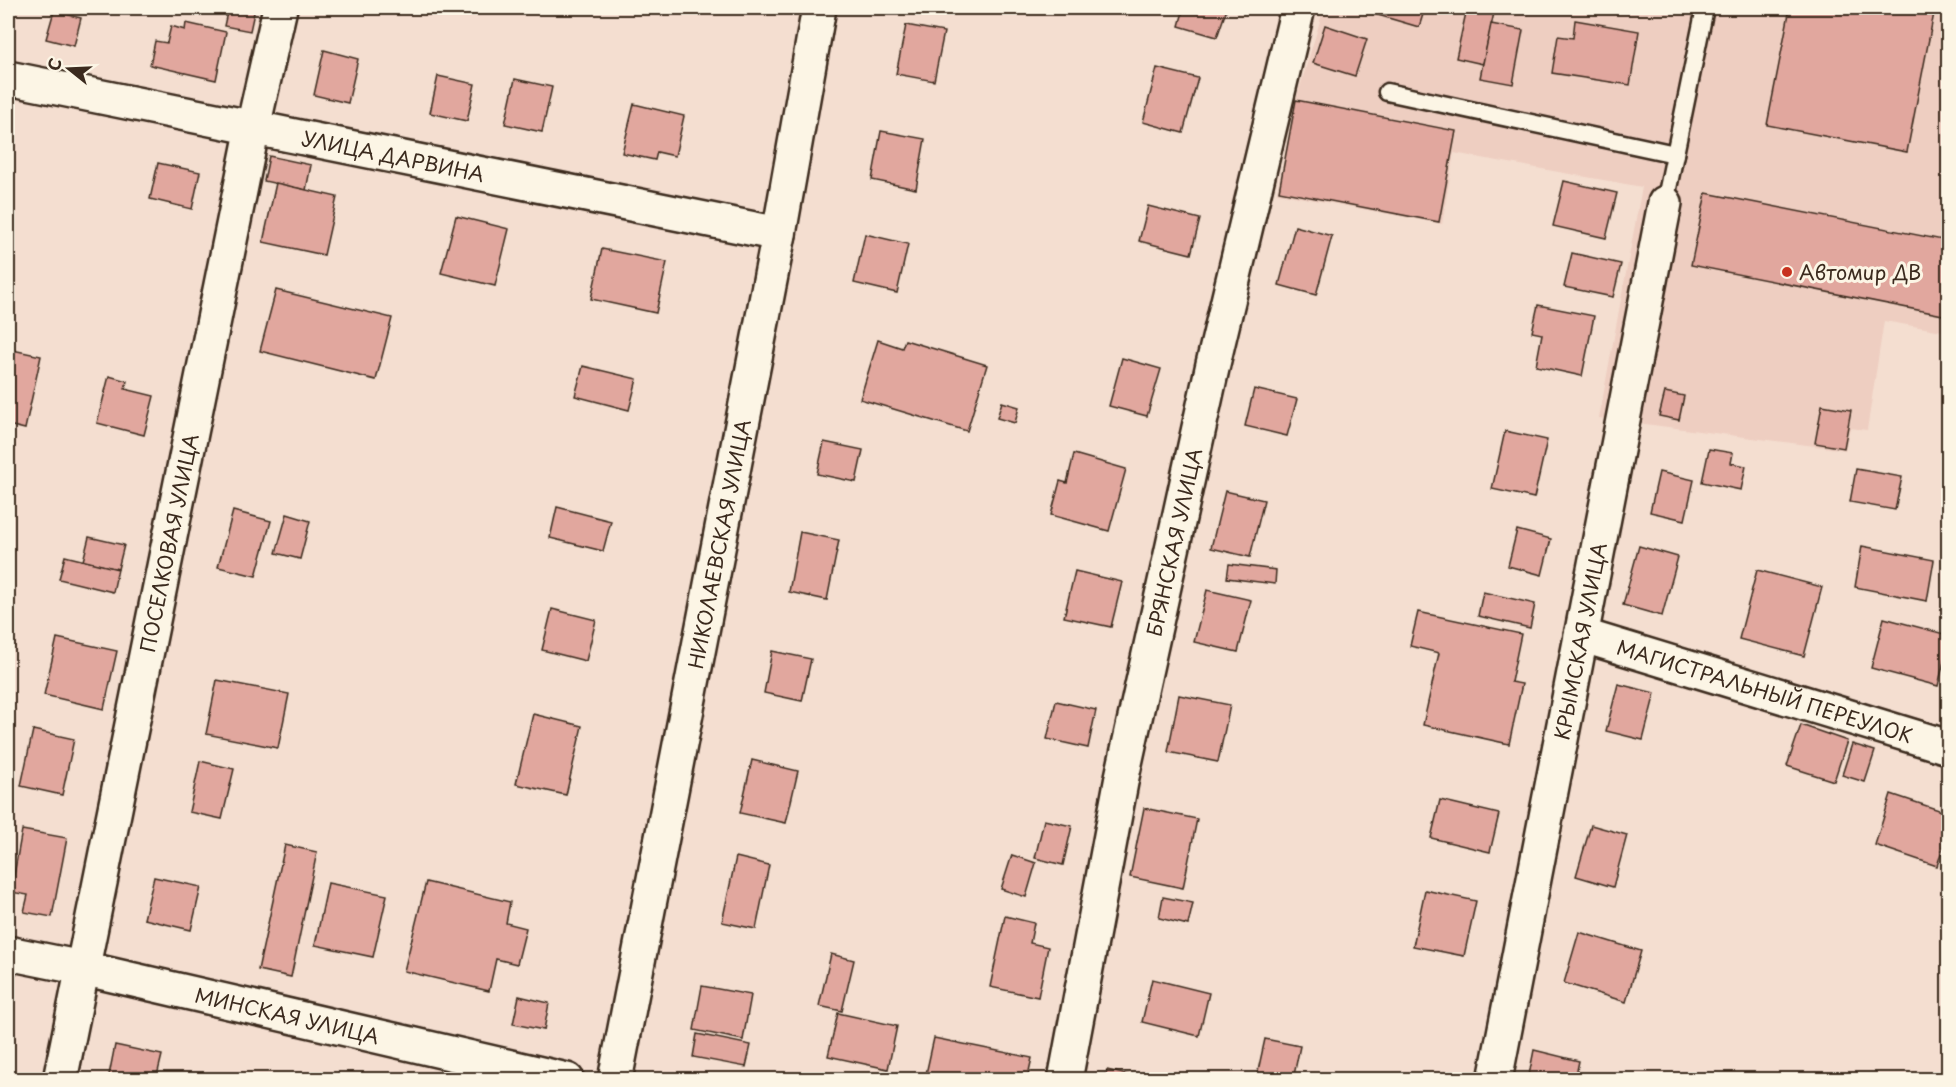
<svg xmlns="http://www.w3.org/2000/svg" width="1956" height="1087" font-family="'Playpen Sans',sans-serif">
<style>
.built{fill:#eecec1}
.building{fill:#e1a79e;stroke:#3b2a1e;stroke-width:1.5}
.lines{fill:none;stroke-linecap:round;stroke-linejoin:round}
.lane-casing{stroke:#3b2a1e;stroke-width:21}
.street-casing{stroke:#3b2a1e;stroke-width:38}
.lane{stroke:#fcf5e5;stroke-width:16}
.street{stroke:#fcf5e5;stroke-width:33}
.poi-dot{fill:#c8321e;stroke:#fcf5e5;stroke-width:2}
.labels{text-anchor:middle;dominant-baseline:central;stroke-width:6;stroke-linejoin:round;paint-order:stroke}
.street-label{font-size:20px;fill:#3b2a1e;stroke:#fcf5e5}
.poi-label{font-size:20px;fill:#3b2a1e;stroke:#fcf5e5;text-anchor:start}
</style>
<rect width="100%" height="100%" fill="#f4ded0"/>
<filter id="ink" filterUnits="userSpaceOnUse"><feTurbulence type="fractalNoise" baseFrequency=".0167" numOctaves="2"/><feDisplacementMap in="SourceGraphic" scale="12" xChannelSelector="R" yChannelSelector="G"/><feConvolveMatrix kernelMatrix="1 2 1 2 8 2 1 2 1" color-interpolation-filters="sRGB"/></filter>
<g filter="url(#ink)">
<path class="built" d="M1324 8H1948V332L1884 321 1867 430 1850 428 1845 450 1599 418 1642 187 1454 153 1442 224 1277 193 1296 100Z"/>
<g class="building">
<path d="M228 8H255L250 31 224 26Z"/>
<path d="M1184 8H1227L1217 37 1179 26Z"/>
<path d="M1354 8H1425L1419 27Z"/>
<path d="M1467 8H1495L1483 64 1456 58Z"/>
<path d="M1790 8H1935L1907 152 1767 125Z"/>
<path d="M54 11 81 18 74 46 46 39Z"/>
<path d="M1575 20 1639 31 1630 85 1552 73 1558 36 1573 38Z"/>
<path d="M186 23 226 32 216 80 150 65 155 41 167 43 171 26 185 30Z"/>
<path d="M1491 24 1523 30 1513 84 1480 78Z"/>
<path d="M906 25 944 32 934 81 896 74Z"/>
<path d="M1325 25 1367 39 1355 76 1313 63Z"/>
<path d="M324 50 358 59 348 103 314 95Z"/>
<path d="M1157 68 1198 78 1183 133 1143 122Z"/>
<path d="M438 76 475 84 467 121 430 113Z"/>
<path d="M515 79 552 87 542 132 505 124Z"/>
<path d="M1296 100 1456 131 1439 222 1279 191Z"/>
<path d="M634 104 684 116 675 156 657 152 655 160 622 153Z"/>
<path d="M881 131 925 139 916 189 872 180Z"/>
<path d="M269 156 311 165 306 190 264 181Z"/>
<path d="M158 163 200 172 192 209 150 199Z"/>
<path d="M1564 181 1617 193 1606 238 1553 226Z"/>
<path d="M276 183 337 197 324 255 263 242Z"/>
<path d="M1706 193 1948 241V316L1691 265Z"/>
<path d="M1148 206 1200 219 1191 254 1139 241Z"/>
<path d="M456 216 509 229 495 286 441 273Z"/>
<path d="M1295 226 1332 236 1316 295 1279 285Z"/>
<path d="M865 234 908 244 897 293 854 283Z"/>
<path d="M602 249 667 262 656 313 591 299Z"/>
<path d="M1572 253 1621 264 1613 297 1564 287Z"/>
<path d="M276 290 392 318 376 380 260 351Z"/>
<path d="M1538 305 1594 316 1582 376 1536 366 1542 334 1532 332Z"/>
<path d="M878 340 902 348 905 340 987 365 967 431 860 399Z"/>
<path d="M8 349 41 356 25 429 8 425Z"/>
<path d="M1122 358 1161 369 1147 416 1109 406Z"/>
<path d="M583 366 637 379 629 410 575 396Z"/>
<path d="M109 376 127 381 125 389 154 396 144 435 97 423Z"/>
<path d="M1254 389 1297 399 1287 436 1245 426Z"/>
<path d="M1665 392 1684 396 1679 420 1659 416Z"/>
<path d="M1002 402 1019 407 1015 423 997 418Z"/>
<path d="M1822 405 1851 410 1844 448 1815 443Z"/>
<path d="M1505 431 1547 440 1534 498 1492 489Z"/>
<path d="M824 442 863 450 856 482 817 474Z"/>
<path d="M1709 449 1733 453 1731 463 1746 466 1741 490 1702 482Z"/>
<path d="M1074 454 1126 469 1109 531 1051 515 1060 481 1067 483Z"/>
<path d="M1856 469 1902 477 1895 510 1850 502Z"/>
<path d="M1659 472 1694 480 1685 520 1650 512Z"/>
<path d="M1225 491 1264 500 1250 557 1211 548Z"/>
<path d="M557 507 611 521 603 551 550 538Z"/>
<path d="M233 511 271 521 256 576 218 567Z"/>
<path d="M287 514 310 521 300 559 276 553Z"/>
<path d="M1517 530 1551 539 1542 575 1508 566Z"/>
<path d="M800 532 839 540 827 600 789 592Z"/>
<path d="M89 537 124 545 118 569 83 561Z"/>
<path d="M1639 546 1678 557 1662 616 1623 605Z"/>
<path d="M1862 546 1934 560 1927 601 1855 587Z"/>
<path d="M65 556 118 569 113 592 59 579Z"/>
<path d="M1229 564 1276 570 1275 584 1227 578Z"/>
<path d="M1757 570 1822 587 1804 656 1739 639Z"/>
<path d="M1075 571 1122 582 1111 627 1064 617Z"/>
<path d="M1207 590 1251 600 1238 652 1194 642Z"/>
<path d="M1483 592 1535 604 1530 628 1478 616Z"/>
<path d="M552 609 596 620 586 661 542 650Z"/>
<path d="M1418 612 1521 634 1511 682 1522 684 1509 744 1423 725 1439 653 1410 646Z"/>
<path d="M1884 618 1948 635V645L1938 686 1871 668Z"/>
<path d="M57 638 117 651 104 709 44 695Z"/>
<path d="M772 651 811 659 802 701 764 693Z"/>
<path d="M217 680 289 694 278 748 206 734Z"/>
<path d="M1618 684 1655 693 1643 740 1606 731Z"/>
<path d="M1179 695 1230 705 1218 762 1168 752Z"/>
<path d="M1056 701 1096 710 1088 748 1047 739Z"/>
<path d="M533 714 582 726 566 795 516 784Z"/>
<path d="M1801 725 1847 741 1834 781 1787 766Z"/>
<path d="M33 730 74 739 62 795 21 786Z"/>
<path d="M1852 744 1875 751 1865 782 1842 775Z"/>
<path d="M752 760 798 771 786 823 740 813Z"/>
<path d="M200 761 234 769 222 819 189 812Z"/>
<path d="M1891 794 1948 813V831L1937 866 1875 845Z"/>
<path d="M1440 800 1499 814 1490 852 1431 838Z"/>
<path d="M1144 808 1197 819 1183 888 1130 877Z"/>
<path d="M1044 820 1072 826 1063 865 1035 858Z"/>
<path d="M1591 825 1627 835 1613 887 1576 876Z"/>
<path d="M22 830 67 838 52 917 24 912 28 895 11 892Z"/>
<path d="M285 845 317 852 291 977 258 970Z"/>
<path d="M1012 855 1036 863 1026 897 1001 889Z"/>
<path d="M736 857 769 865 756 929 722 922Z"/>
<path d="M154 877 201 887 191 930 144 919Z"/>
<path d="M426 882 510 902 506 923 526 928 517 964 496 959 489 991 404 971Z"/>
<path d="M328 883 387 895 373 957 315 945Z"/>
<path d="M1425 890 1476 901 1464 956 1413 946Z"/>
<path d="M1163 897 1193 903 1188 925 1159 918Z"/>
<path d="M1005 916 1034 923 1030 943 1048 947 1038 997 990 987Z"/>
<path d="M1579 932 1641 951 1626 1002 1564 983Z"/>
<path d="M831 954 854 960 842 1011 819 1006Z"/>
<path d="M1152 979 1209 993 1199 1036 1142 1022Z"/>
<path d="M702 986 751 995 743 1040 694 1030Z"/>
<path d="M519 996 549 1003 544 1030 513 1024Z"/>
<path d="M838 1013 897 1026 888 1069 828 1056Z"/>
<path d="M697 1034 751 1045 746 1067 693 1057Z"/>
<path d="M934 1038 1032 1058 1027 1080H954L926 1074Z"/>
<path d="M1265 1039 1300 1046 1293 1080H1256Z"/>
<path d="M115 1045 162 1055 156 1080H108Z"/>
<path d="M1534 1050 1579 1061 1575 1080H1528Z"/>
<path d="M1107 1070 1140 1078 1139 1080H1105Z"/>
</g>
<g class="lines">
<defs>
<g id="lane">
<path d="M1387 92 1675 154"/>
<path d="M1665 203 1705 8"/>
</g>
<g id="street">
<path id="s1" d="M8 78 779 234"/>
<path id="s2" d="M1581 635 1948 747"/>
<path id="s3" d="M8 953 82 968 567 1080"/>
<path id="s4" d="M60 1080 253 127 280 8"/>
<path id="s5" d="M615 1080 779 234 819 8"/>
<path id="s6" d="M1065 1080 1122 777 1213 364 1298 8"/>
<path id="s7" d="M1495 1080 1665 203"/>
</g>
</defs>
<use href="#lane" class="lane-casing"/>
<use href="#street" class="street-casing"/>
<use href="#lane" class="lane"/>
<use href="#street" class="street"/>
</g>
</g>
<circle class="poi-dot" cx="1787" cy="272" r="6"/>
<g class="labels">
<g class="street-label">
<text stroke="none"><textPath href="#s1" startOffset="393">УЛИЦА ДАРВИНА</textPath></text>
<text stroke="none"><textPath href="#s6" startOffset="549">БРЯНСКАЯ УЛИЦА</textPath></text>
<text stroke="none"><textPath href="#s4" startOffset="548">ПОСЕЛКОВАЯ УЛИЦА</textPath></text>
<text stroke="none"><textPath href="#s5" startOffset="546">НИКОЛАЕВСКАЯ УЛИЦА</textPath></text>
<text stroke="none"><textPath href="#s7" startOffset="447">КРЫМСКАЯ УЛИЦА</textPath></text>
<text stroke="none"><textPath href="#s2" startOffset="192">МАГИСТРАЛЬНЫЙ ПЕРЕУЛОК</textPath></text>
<text stroke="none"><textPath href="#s3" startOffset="286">МИНСКАЯ УЛИЦА</textPath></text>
</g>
<g class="poi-label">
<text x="1799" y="272">Автомир ДВ</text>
</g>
</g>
<rect width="1956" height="1087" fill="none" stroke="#fcf5e5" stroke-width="30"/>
<rect x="15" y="15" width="1926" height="1057" fill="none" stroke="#3b2a1e" stroke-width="2" filter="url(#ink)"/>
<g transform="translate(69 69) rotate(288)" stroke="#fcf5e5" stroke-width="4.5" paint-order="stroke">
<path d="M0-4.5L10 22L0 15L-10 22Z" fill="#3b2a1e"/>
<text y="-9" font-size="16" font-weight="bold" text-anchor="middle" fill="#3b2a1e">С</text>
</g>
</svg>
